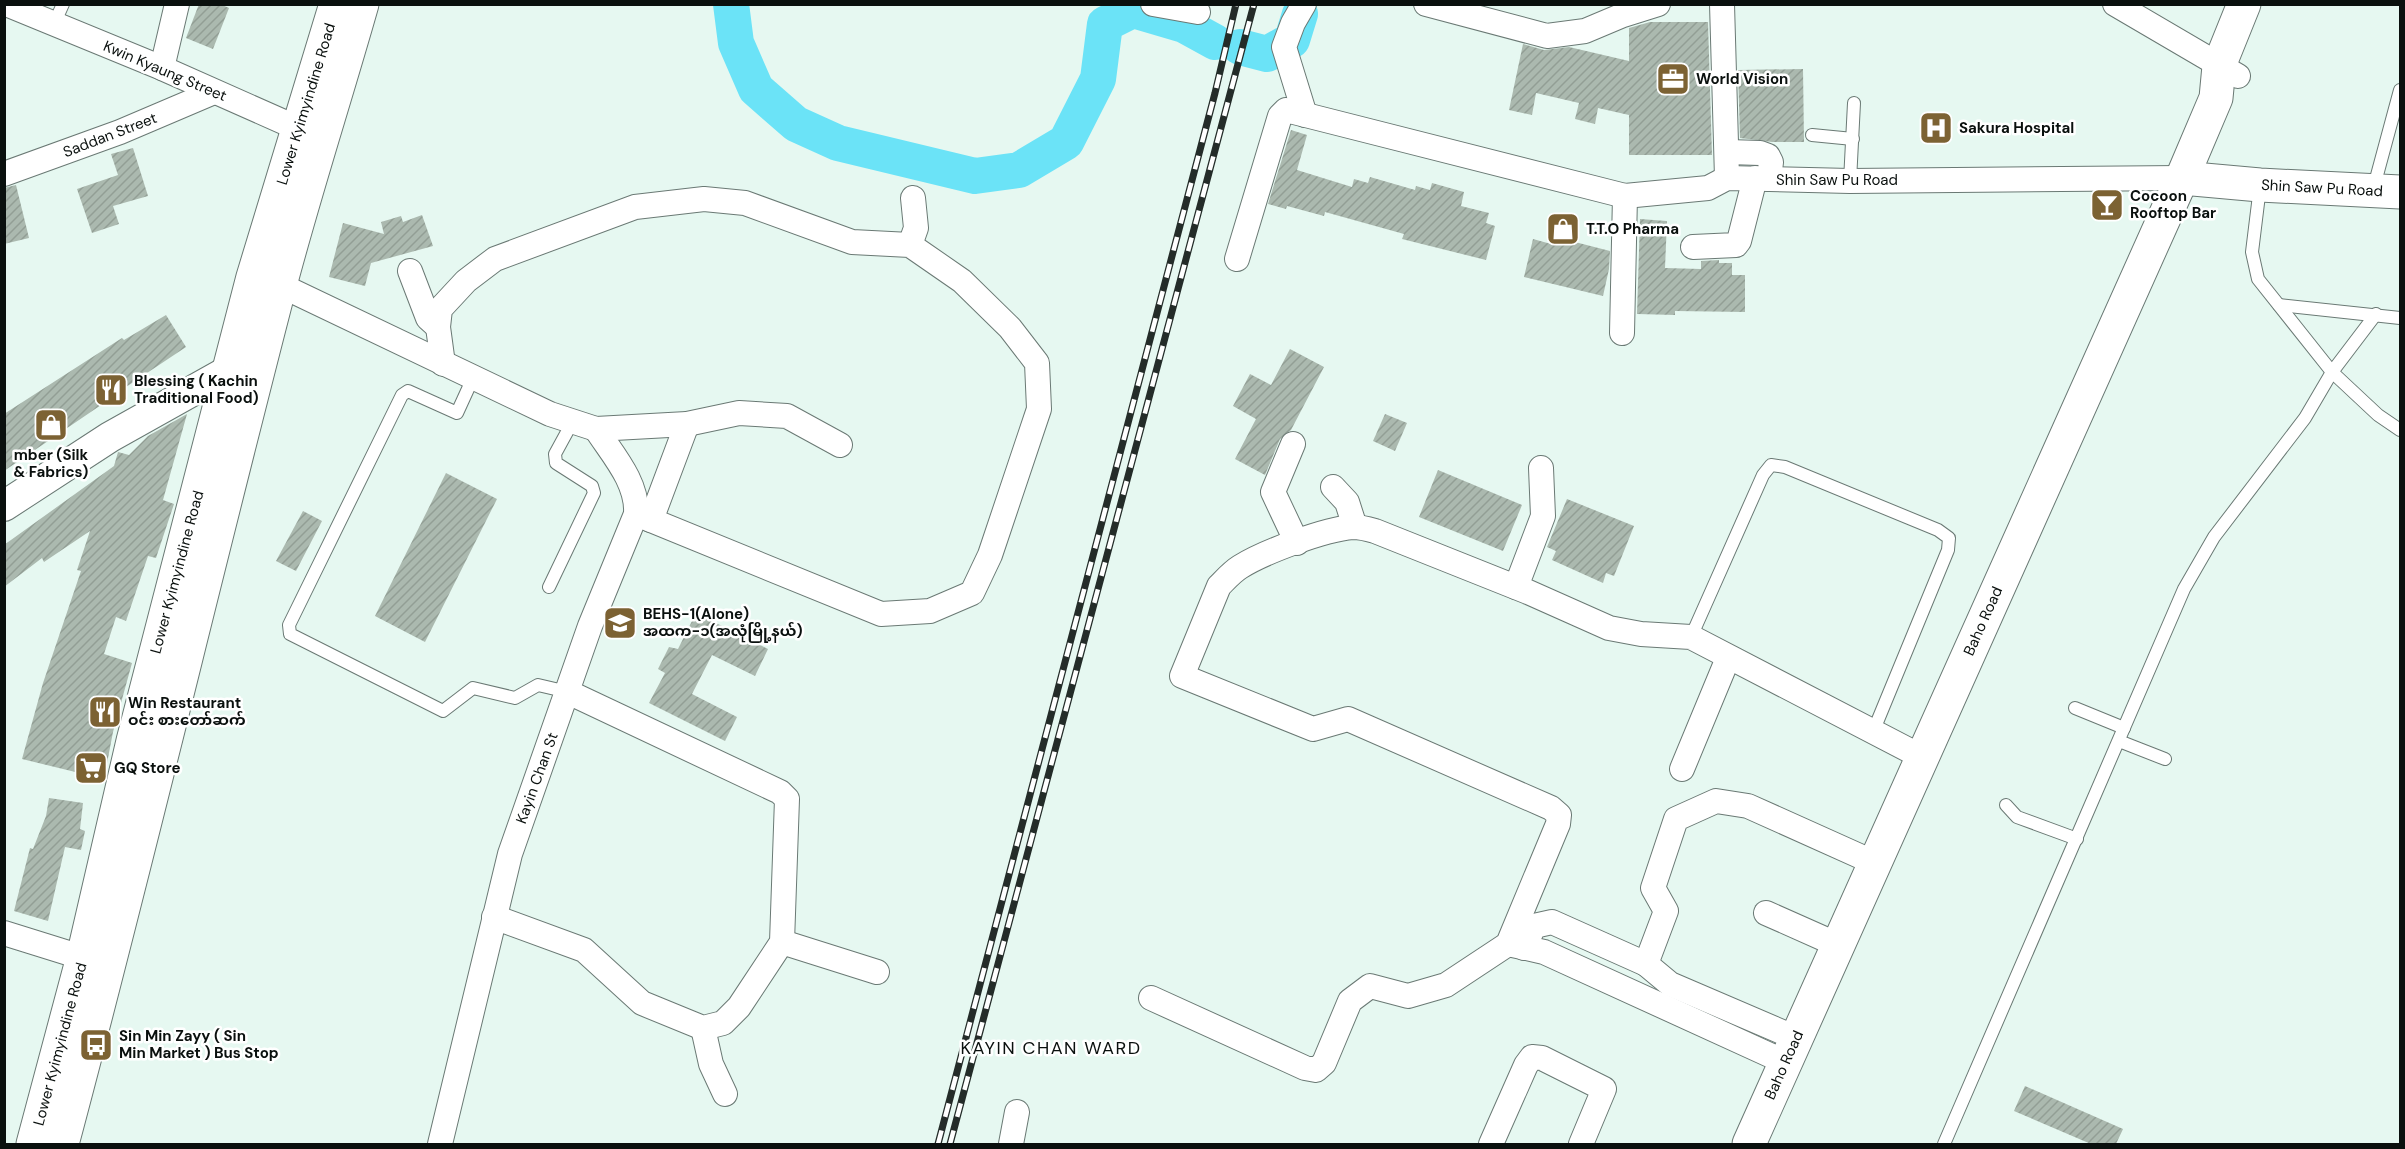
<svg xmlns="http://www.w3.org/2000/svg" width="2405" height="1149" font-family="'DM Sans','Noto Sans Myanmar',sans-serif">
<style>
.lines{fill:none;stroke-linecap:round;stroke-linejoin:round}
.river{stroke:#6be3f7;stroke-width:36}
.building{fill:url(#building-hatch)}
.service-casing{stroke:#6a7974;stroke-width:14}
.minor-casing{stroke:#6a7974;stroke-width:26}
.tertiary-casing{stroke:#6a7974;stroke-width:32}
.secondary-casing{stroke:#6a7974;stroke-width:35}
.service{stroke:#fff;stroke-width:12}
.minor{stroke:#fff;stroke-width:24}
.tertiary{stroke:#fff;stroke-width:30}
.secondary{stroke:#fff;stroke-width:33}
.rail-casing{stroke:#242c29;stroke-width:7}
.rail{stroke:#fff;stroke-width:4.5;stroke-dasharray:14;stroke-linecap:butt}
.labels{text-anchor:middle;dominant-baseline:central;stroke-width:5;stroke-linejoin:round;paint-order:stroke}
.street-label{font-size:15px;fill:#0a100e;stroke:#fff}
.poi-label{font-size:15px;font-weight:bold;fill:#0a100e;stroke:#fff;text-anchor:start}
.quarter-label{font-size:18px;letter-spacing:1.5px;fill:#0a100e;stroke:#fff}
</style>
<defs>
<pattern id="building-hatch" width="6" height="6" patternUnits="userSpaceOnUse" patternTransform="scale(1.5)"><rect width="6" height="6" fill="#abb9af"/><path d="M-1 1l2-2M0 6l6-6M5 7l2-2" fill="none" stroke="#929e95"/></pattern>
</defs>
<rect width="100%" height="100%" fill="#e6f8f1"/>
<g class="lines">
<g class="river">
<path d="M731 4 736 43 756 89 796 124 838 143 975 176 1019 170 1066 142 1098 79 1105 24 1133 10 1184 25 1215 42"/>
<path d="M1240 47 1267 54 1292 40 1300 14"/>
</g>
</g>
<g class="building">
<path d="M199 4H220L229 8 213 49 186 38Z"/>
<path d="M1650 22H1708L1712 155H1629V115L1598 108 1595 124 1575 119 1579 103 1536 93 1532 115 1509 110 1523 44 1544 50 1569 47 1629 61V28Z"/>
<path d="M1803 69 1804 142H1772L1740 138 1738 70Z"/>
<path d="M1291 130 1307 135 1297 170 1352 187 1354 179 1368 183 1370 177 1415 190 1416 186 1430 190 1432 183 1464 192 1461 206 1489 213 1486 223 1495 226 1486 260 1402 239 1404 234 1325 212 1324 216 1287 206 1286 209 1268 204Z"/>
<path d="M133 148 148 196 113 206 119 224 92 233 77 189 118 175 111 154Z"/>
<path d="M16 185 29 238 4 244V188Z"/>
<path d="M422 215 433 246 371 263 365 286 329 277 343 223 384 234 381 222 401 216 403 222Z"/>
<path d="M1558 215 1576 220 1571 241 1610 251 1609 269 1603 296 1524 277 1533 239 1551 244Z"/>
<path d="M1640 219 1667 221 1665 268 1701 269V261L1719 260V263H1732V275H1745V312L1675 311V315L1637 314Z"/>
<path d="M166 315 186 347 123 389 126 394 106 406 104 403 4 471V414L122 338 124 340Z"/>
<path d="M1290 349 1324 367 1291 430 1280 439 1265 475 1235 459 1256 419 1233 406 1250 374 1271 385Z"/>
<path d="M187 414 163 500 174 504 156 558 148 556 126 621 116 617 104 654 132 663 113 732 104 779 22 759 43 683 81 571 77 570 90 531 44 562 42 558 4 587V545L114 466 118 452 129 455 148 436Z"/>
<path d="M1385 414 1407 423 1395 451 1373 441Z"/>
<path d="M1438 470 1522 505 1503 551 1419 517Z"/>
<path d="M446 473 497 499 425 642 375 616Z"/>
<path d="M1567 499 1634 526 1614 576 1606 573 1603 583 1552 560 1556 551 1547 547Z"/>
<path d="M303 511 322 521 296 571 276 561Z"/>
<path d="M696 613 768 649 755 676 712 655 692 694 737 717 725 741 649 703 665 673 658 669 669 647 678 649Z"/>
<path d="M49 798 83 803 80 829 85 831 81 850 65 847 48 921 14 911 30 848 33 849 46 816Z"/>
<path d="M2025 1086 2123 1129 2116 1144H2091L2014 1111Z"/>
</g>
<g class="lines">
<defs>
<g id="service">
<path d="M54 24 63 4"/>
<path d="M1812 135 1853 139"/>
<path d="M1850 181 1854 103"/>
<path d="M2260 187 2252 252 2258 279 2332 372 2378 415 2400 430"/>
<path d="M2373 190 2400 90"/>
<path d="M2279 305 2400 318"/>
<path d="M473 378 457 413 408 391 402 395 289 625 290 634 443 711 473 688 515 698 538 685 568 692"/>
<path d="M549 587 594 493 592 486 556 463 555 454 573 421"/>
<path d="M1691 637 1763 475 1771 465 1785 467 1938 530 1949 538 1948 550 1873 732"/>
<path d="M2075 708 2124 728"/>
<path d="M2119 741 2165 759"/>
<path d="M2006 805 2017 817 2077 839"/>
<path d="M1944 1144 2184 589 2214 537 2305 418 2332 372 2376 314"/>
</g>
<g id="minor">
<path d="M6 4 162 68 313 135"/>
<path d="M1153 4 1198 12"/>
<path d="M1304 4 1293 23 1284 47 1305 115"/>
<path d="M1426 4 1547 36 1585 31 1623 15 1658 4"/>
<path d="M1722 4 1727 178"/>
<path d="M2115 4 2238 76"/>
<path d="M162 68 177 4"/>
<path d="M1728 152 1760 153 1768 156 1771 162 1769 179"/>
<path d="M4 174 120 132 214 92"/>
<path d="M910 245 916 228 913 198"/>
<path d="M1693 247 1736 245 1739 241 1755 178"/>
<path d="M1237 259 1280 116 1286 110 1625 196 1708 188 1727 178 1850 181 2182 178"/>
<path d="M410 271 428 318 438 327"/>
<path d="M280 285 550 414 596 429 687 424 739 413 787 416 840 445"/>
<path d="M1622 333 1625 196"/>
<path d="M443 364 438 327 440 309 466 281 495 259 635 207 704 199 745 203 852 242 910 245 962 281 1010 328 1037 363 1039 409 990 555 972 593 930 611 881 614 636 514"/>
<path d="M1293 444 1273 492 1297 543"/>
<path d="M1333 487 1347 502 1355 527"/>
<path d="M651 520 687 424"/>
<path d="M1516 587 1543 516 1541 468"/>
<path d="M1682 769 1728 658"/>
<path d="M1766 913 1838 945"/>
<path d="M494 917 584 950 642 1003 703 1028 723 1023 739 1007 782 942 787 799 780 792 568 692"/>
<path d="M4 933 97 962"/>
<path d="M782 942 877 972"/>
<path d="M1508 944 1544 952 1785 1062"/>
<path d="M1524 948 1534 926 1552 922 1646 964"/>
<path d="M1151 998 1305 1068 1316 1070 1324 1063 1350 1001 1370 986 1408 996 1446 985 1508 944 1558 824 1559 815 1551 808 1348 719 1313 729 1182 676 1219 586C1226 579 1232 572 1240 567 1264 552 1325 529 1353 527 1360 527 1368 529 1375 531L1528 592 1609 628 1641 634 1691 637 1922 757"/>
<path d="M703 1028 711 1064 725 1094"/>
<path d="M1796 1038 1670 984 1646 964 1666 911 1653 888 1676 819 1716 801 1748 806 1875 863"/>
<path d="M440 1144 510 854 590 626 636 514C638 482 612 454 596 429"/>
<path d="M1011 1144 1017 1112"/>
<path d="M1491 1144 1526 1065 1532 1057 1542 1058 1604 1089 1581 1144"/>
</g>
<path id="tertiary" d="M4 506 110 437 244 362"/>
<g id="secondary">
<path d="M2182 178 2260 185 2400 192"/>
<path d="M33 1144 83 957 133 741 253 277 336 4"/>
<path d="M62 1144C138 860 205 574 279 289 304 194 335 99 362 4"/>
<path d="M1749 1144 2182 178 2216 98 2219 66 2244 4"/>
</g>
</defs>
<use href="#service" class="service-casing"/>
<use href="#minor" class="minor-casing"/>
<use href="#tertiary" class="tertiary-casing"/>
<use href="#secondary" class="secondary-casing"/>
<use href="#service" class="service"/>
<use href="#minor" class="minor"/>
<use href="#tertiary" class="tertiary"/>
<use href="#secondary" class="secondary"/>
<defs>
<g id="rail">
<path d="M938 1144 1215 93 1236 4"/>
<path d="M950 1144 1254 4"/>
</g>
</defs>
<use href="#rail" class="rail-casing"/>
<use href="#rail" class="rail"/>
</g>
<defs>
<symbol id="office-square" viewBox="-11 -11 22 22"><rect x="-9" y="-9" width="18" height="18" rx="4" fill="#7c6233" stroke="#fff"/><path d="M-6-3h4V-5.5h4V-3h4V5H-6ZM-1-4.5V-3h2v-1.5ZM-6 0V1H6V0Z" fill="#fff"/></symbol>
<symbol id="hospital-square" viewBox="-11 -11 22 22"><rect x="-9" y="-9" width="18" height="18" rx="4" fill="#7c6233" stroke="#fff"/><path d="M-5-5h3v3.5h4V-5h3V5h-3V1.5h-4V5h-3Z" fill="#fff"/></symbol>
<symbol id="bar-square" viewBox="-11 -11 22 22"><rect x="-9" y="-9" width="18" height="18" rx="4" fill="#7c6233" stroke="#fff"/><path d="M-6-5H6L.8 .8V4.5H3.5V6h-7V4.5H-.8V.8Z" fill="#fff"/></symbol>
<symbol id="shop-square" viewBox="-11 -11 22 22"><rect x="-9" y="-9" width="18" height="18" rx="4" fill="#7c6233" stroke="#fff"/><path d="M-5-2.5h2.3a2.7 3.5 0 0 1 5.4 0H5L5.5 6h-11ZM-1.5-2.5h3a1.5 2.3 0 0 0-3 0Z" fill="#fff"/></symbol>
<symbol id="restaurant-square" viewBox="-11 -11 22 22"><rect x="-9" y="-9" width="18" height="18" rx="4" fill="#7c6233" stroke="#fff"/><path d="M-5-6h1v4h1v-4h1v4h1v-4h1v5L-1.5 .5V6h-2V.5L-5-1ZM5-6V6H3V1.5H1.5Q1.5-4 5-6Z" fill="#fff"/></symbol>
<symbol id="school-square" viewBox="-11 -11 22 22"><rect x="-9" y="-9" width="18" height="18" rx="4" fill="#7c6233" stroke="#fff"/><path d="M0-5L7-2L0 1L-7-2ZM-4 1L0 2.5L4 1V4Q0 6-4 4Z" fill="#fff"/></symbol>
<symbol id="supermarket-square" viewBox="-11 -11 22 22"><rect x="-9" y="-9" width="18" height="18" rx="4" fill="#7c6233" stroke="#fff"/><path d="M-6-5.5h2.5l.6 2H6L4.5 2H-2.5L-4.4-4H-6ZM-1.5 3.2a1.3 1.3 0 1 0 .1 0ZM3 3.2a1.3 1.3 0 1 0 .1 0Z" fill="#fff"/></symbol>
<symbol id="bus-square" viewBox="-11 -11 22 22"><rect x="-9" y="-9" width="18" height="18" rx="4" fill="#7c6233" stroke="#fff"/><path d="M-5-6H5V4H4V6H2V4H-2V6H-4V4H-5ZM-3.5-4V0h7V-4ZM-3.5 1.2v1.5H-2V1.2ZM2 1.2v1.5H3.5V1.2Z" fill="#fff"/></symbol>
</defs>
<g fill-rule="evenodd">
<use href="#office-square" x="1654" y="60" width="38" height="38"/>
<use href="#hospital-square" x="1917" y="109" width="38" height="38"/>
<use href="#bar-square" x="2088" y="186" width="38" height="38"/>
<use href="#shop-square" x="1544" y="210" width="38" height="38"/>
<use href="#restaurant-square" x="92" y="371" width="38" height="38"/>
<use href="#shop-square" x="32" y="406" width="38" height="38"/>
<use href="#school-square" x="601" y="604" width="38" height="38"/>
<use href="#restaurant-square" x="86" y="693" width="38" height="38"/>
<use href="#supermarket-square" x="72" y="749" width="38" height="38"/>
<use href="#bus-square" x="77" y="1026" width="38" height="38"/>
</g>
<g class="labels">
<g class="street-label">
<text transform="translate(165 71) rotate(23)">Kwin Kyaung Street</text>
<text transform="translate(306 104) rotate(-73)">Lower Kyimyindine Road</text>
<text transform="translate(110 135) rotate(-21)">Saddan Street</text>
<text x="1837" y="180">Shin Saw Pu Road</text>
<text transform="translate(2322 188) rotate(3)">Shin Saw Pu Road</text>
<text transform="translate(177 572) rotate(-75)">Lower Kyimyindine Road</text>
<text transform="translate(1983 621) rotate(-66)">Baho Road</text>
<text transform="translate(537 778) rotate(-70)">Kayin Chan St</text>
<text transform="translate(60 1044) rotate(-75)">Lower Kyimyindine Road</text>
<text transform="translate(1784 1065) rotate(-66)">Baho Road</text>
</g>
<g class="poi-label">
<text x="1696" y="79">World Vision</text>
<text x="1959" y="128">Sakura Hospital</text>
<text x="2130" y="196">Cocoon<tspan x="2130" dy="17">Rooftop Bar</tspan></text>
<text x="1586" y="229">T.T.O Pharma</text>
<text x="134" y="381">Blessing ( Kachin<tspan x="134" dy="17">Traditional Food)</tspan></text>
<text x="51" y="455" text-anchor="middle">mber (Silk<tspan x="51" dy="17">&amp; Fabrics)</tspan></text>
<text x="643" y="614">BEHS-1(Alone)<tspan x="643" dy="17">အထက-၁(အလုံမြို့နယ်)</tspan></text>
<text x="128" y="703">Win Restaurant<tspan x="128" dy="17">ဝင်း စားတော်ဆက်</tspan></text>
<text x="114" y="768">GQ Store</text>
<text x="119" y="1036">Sin Min Zayy ( Sin<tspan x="119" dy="17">Min Market ) Bus Stop</tspan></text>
</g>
<g class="quarter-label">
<text x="1051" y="1048">KAYIN CHAN WARD</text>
</g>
</g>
<rect width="2405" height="1149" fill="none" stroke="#0a100e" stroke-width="12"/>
</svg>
